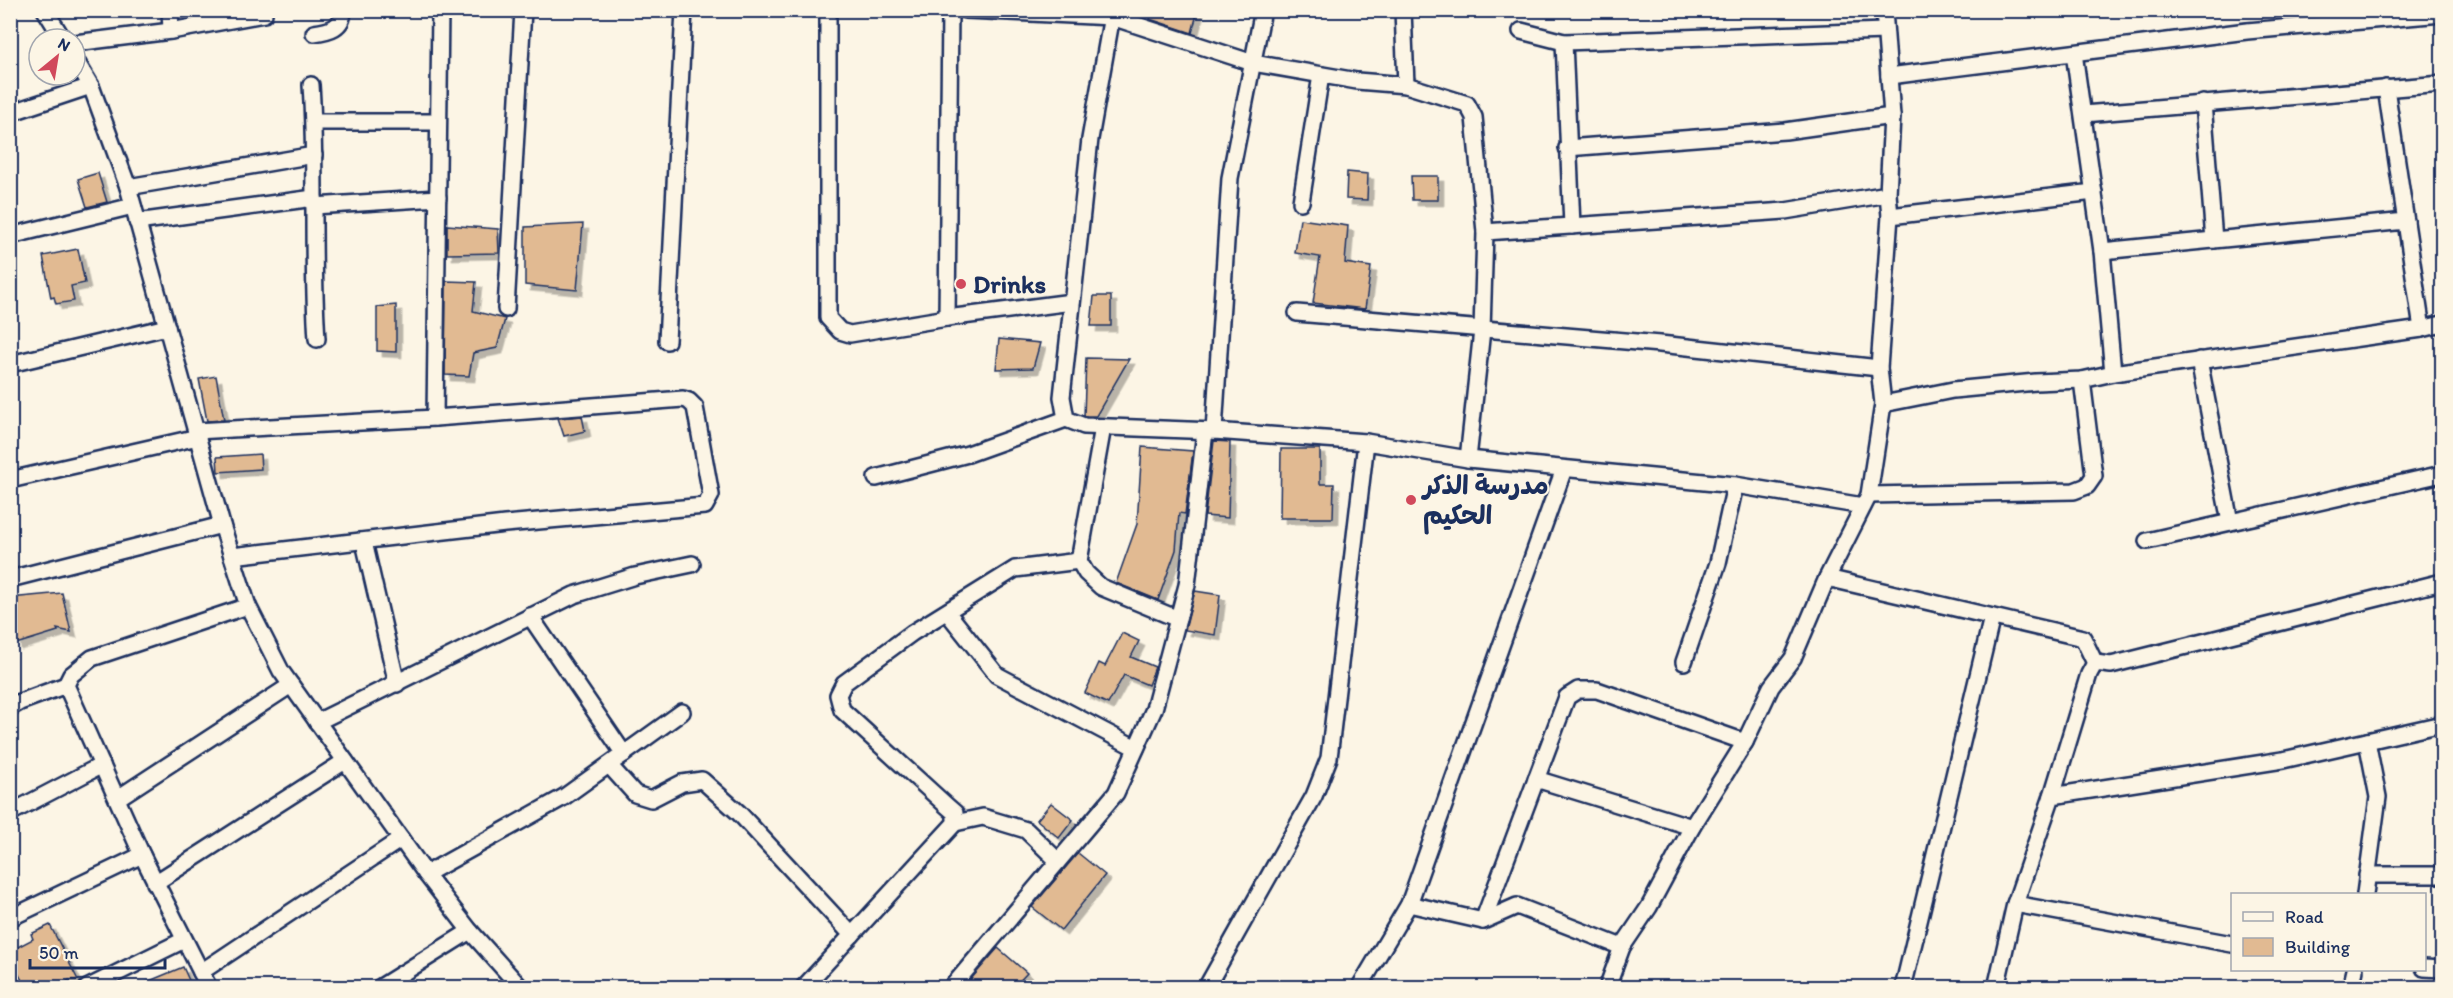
<svg xmlns="http://www.w3.org/2000/svg" width="2453" height="998" font-family="Itim,'Playpen Sans Arabic',sans-serif">
<style>
.building{fill:#e1ba92;stroke:#1b2f5e;stroke-width:1.5;filter:url(#shadow)}
.lines{fill:none;stroke-linecap:round;stroke-linejoin:round}
.street-casing{stroke:#1b2f5e;stroke-width:20}
.street{stroke:#fcf5e5;stroke-width:15}
.poi-dot{fill:#d1495b;stroke:#fcf5e5;stroke-width:2}
.labels{text-anchor:middle;dominant-baseline:central;stroke-width:4.5;stroke-linejoin:round;paint-order:stroke}
.poi-label{font-size:26px;font-weight:bold;fill:#1b2f5e;stroke:#fcf5e5;text-anchor:start}
</style>
<defs>
<filter id="shadow"><feDropShadow dx="5.5" dy="5.5" stdDeviation="0" flood-color="#0004"/></filter>
</defs>
<rect width="100%" height="100%" fill="#fcf5e5"/>
<filter id="ink" filterUnits="userSpaceOnUse"><feTurbulence type="fractalNoise" baseFrequency=".0167" numOctaves="2"/><feDisplacementMap in="SourceGraphic" scale="12" xChannelSelector="R" yChannelSelector="G"/><feConvolveMatrix kernelMatrix="1 2 1 2 8 2 1 2 1" color-interpolation-filters="sRGB"/></filter>
<g filter="url(#ink)">
<g class="building">
<path d="M1152 10H1198L1192 33 1150 19Z"/>
<path d="M1347 172 1368 174 1367 200 1346 199Z"/>
<path d="M98 173 107 202 87 207 78 179Z"/>
<path d="M1411 176H1438V200H1412Z"/>
<path d="M1300 219 1348 226 1345 263 1371 267 1365 309 1313 303 1320 257 1295 253Z"/>
<path d="M583 224 577 290 525 285V227Z"/>
<path d="M447 225 498 229 499 253 447 254Z"/>
<path d="M78 249 85 283 71 286 74 301 56 304 54 297 51 298 43 256Z"/>
<path d="M446 281 476 282 473 311 505 319 497 348 473 353 469 376 445 375Z"/>
<path d="M1094 296H1111V326H1091Z"/>
<path d="M396 305V352L377 351V307Z"/>
<path d="M999 339 1040 343 1033 368 996 369Z"/>
<path d="M1086 358 1129 359 1096 416H1084Z"/>
<path d="M216 376 224 420 207 421 199 379Z"/>
<path d="M582 416 585 431 564 436 558 418Z"/>
<path d="M1214 441 1230 442 1228 518 1205 516Z"/>
<path d="M1142 447 1193 451 1185 514 1179 513 1176 550 1158 600 1116 583 1137 524Z"/>
<path d="M1281 449H1320V484H1334L1333 518H1280Z"/>
<path d="M260 454 261 469 218 472 217 457Z"/>
<path d="M1195 591 1220 595 1215 635 1185 630Z"/>
<path d="M62 593 71 632 57 629 58 631 16 644 10 598Z"/>
<path d="M1122 633 1139 641 1131 657 1155 667 1148 685 1124 675 1108 704 1085 693 1099 663 1105 666Z"/>
<path d="M1051 803 1073 820 1059 838 1037 820Z"/>
<path d="M1078 853 1105 875 1061 930 1032 907Z"/>
<path d="M50 925 78 980H69L58 987H26L10 959V951L33 939 31 934Z"/>
<path d="M998 948 1027 973 1014 987H964Z"/>
<path d="M183 967 192 987H135Z"/>
</g>
<g class="lines">
<defs>
<g id="street">
<path d="M45 10 63 39"/>
<path d="M170 10 171 31"/>
<path d="M828 10V318L840 331 850 334 947 318 1072 302"/>
<path d="M965 10 1112 17 1253 63 1357 81 1406 85 1467 104 1474 117 1485 232 1482 330 1468 459"/>
<path d="M1113 10 1090 139 1062 397 1066 419 1084 426 1214 431 1366 442 1329 758 1314 796 1206 988"/>
<path d="M1403 10 1406 85"/>
<path d="M1521 31 1564 42 1885 31"/>
<path d="M314 33C329 31 343 28 343 10"/>
<path d="M1564 42 1572 226"/>
<path d="M75 43 171 31 264 14V10"/>
<path d="M2074 53 2102 251 2113 373"/>
<path d="M75 59 91 86 128 187 222 525 248 606 281 671 426 874 470 931 521 988"/>
<path d="M1889 76 2247 31 2442 14"/>
<path d="M311 85C317 169 311 254 317 339"/>
<path d="M2386 88 2422 329"/>
<path d="M2203 103 2214 240"/>
<path d="M10 113 91 86"/>
<path d="M2084 114 2442 84"/>
<path d="M314 122H438"/>
<path d="M1567 148 1785 131 1892 116"/>
<path d="M128 187 314 155"/>
<path d="M1301 202 1321 75"/>
<path d="M314 206 438 198"/>
<path d="M1890 216 2094 192"/>
<path d="M137 222 314 198"/>
<path d="M1485 232 1785 211 1888 194"/>
<path d="M10 236 133 206"/>
<path d="M2102 251 2406 221"/>
<path d="M506 309 523 10"/>
<path d="M1297 313 1660 344 1879 368"/>
<path d="M947 318 950 10"/>
<path d="M667 341 684 10"/>
<path d="M2199 360 2230 522"/>
<path d="M10 364 167 327"/>
<path d="M1883 404 1953 390 2036 382 2082 380 2113 373 2422 329 2442 324"/>
<path d="M435 418 440 10"/>
<path d="M1103 427 1079 561 1086 573 1101 587 1178 619"/>
<path d="M196 431 435 418 683 399 689 401 695 407 711 495 705 506 505 524 232 556"/>
<path d="M1214 431 1230 178 1263 10"/>
<path d="M1366 442 1468 459 1735 485 1863 506"/>
<path d="M876 478 968 454 1066 419"/>
<path d="M10 480 198 437"/>
<path d="M1869 495 2074 491 2087 486 2094 476 2082 380"/>
<path d="M2147 541 2442 474"/>
<path d="M364 542 397 684"/>
<path d="M1827 578 2083 638 2095 663"/>
<path d="M10 579 222 525"/>
<path d="M947 612 997 675 1136 748"/>
<path d="M530 616 624 754"/>
<path d="M1684 662 1718 563 1735 485"/>
<path d="M10 708 20 702 66 685"/>
<path d="M317 722 574 595 635 576 692 564"/>
<path d="M609 765 635 794 651 799 682 783 702 780 739 813 852 935"/>
<path d="M1536 779 1692 827"/>
<path d="M2052 796 2089 674 2095 663 2111 665 2442 582"/>
<path d="M118 798 291 685"/>
<path d="M10 813 102 765"/>
<path d="M955 823 983 817 1026 830 1058 861"/>
<path d="M426 874 564 797 682 712"/>
<path d="M2367 875H2442"/>
<path d="M155 883 345 761"/>
<path d="M2365 894 2378 797 2367 741"/>
<path d="M1409 904 1483 921 1517 906 1622 947"/>
<path d="M2015 904 2232 944"/>
<path d="M10 918 142 855"/>
<path d="M1483 921 1567 697 1578 690H1597L1745 742"/>
<path d="M2424 968 2442 969"/>
<path d="M201 972 401 839"/>
<path d="M87 988 184 940"/>
<path d="M209 988 142 855 66 685 71 675 92 658 248 606"/>
<path d="M379 988 470 931"/>
<path d="M803 988 955 823V813L947 806 842 710 838 695 844 683 912 633 1015 569 1079 561"/>
<path d="M951 988 1116 793 1154 709 1187 585 1205 431"/>
<path d="M1359 988 1409 904 1564 469"/>
<path d="M1607 988 1622 947 1649 907 1692 827 1745 742 1771 687 1793 658 1827 578 1869 495 1883 404 1879 368 1890 216 1888 194 1892 116 1884 10"/>
<path d="M1903 988 1992 617"/>
<path d="M1996 988 2015 904 2052 796 2283 760 2442 724"/>
<path d="M2351 988 2355 970"/>
</g>
</defs>
<use href="#street" class="street-casing"/>
<use href="#street" class="street"/>
</g>
</g>
<g class="poi-dot">
<circle cx="961" cy="284" r="6"/>
<circle cx="1411" cy="500" r="6"/>
</g>
<g class="labels">
<g class="poi-label">
<text x="973" y="284">Drinks</text>
<text x="1423" y="485">مدرسة الذكر<tspan x="1423" dy="30">الحكيم</tspan></text>
</g>
</g>
<rect width="2453" height="998" fill="none" stroke="#fcf5e5" stroke-width="36"/>
<rect x="18" y="18" width="2417" height="962" fill="none" stroke="#1b2f5e" stroke-width="2" filter="url(#ink)"/>
<rect x="2231" y="893" width="195" height="78" fill="#fcf5e5" stroke="#a2a6af" stroke-width="1.5"/>
<rect x="2243" y="912" width="30" height="9" fill="#fcf5e5" stroke="#a2a6af" stroke-width="1.5"/>
<text x="2285" y="923" font-size="18" fill="#1b2f5e">Road</text>
<rect x="2243" y="938" width="30" height="18" fill="#e1ba92" stroke="#a2a6af" stroke-width="1.5"/>
<text x="2285" y="953" font-size="18" fill="#1b2f5e">Building</text>
<g transform="translate(57 57) rotate(30)"><circle r="28" fill="#fcf5e5" stroke="#a2a6af" stroke-width="1.5"/>
<path d="M0-4.5L10 22L0 15L-10 22Z" fill="#d1495b"/>
<text y="-9" font-size="16" font-weight="bold" text-anchor="middle" fill="#1b2f5e">N</text>
</g>
<path d="M30 959v9h135v-9" fill="none" stroke="#1b2f5e" stroke-width="3"/>
<text x="39" y="959" font-size="18" fill="#1b2f5e" stroke="#fcf5e5" stroke-width="4.5" paint-order="stroke">50 m</text>
</svg>
